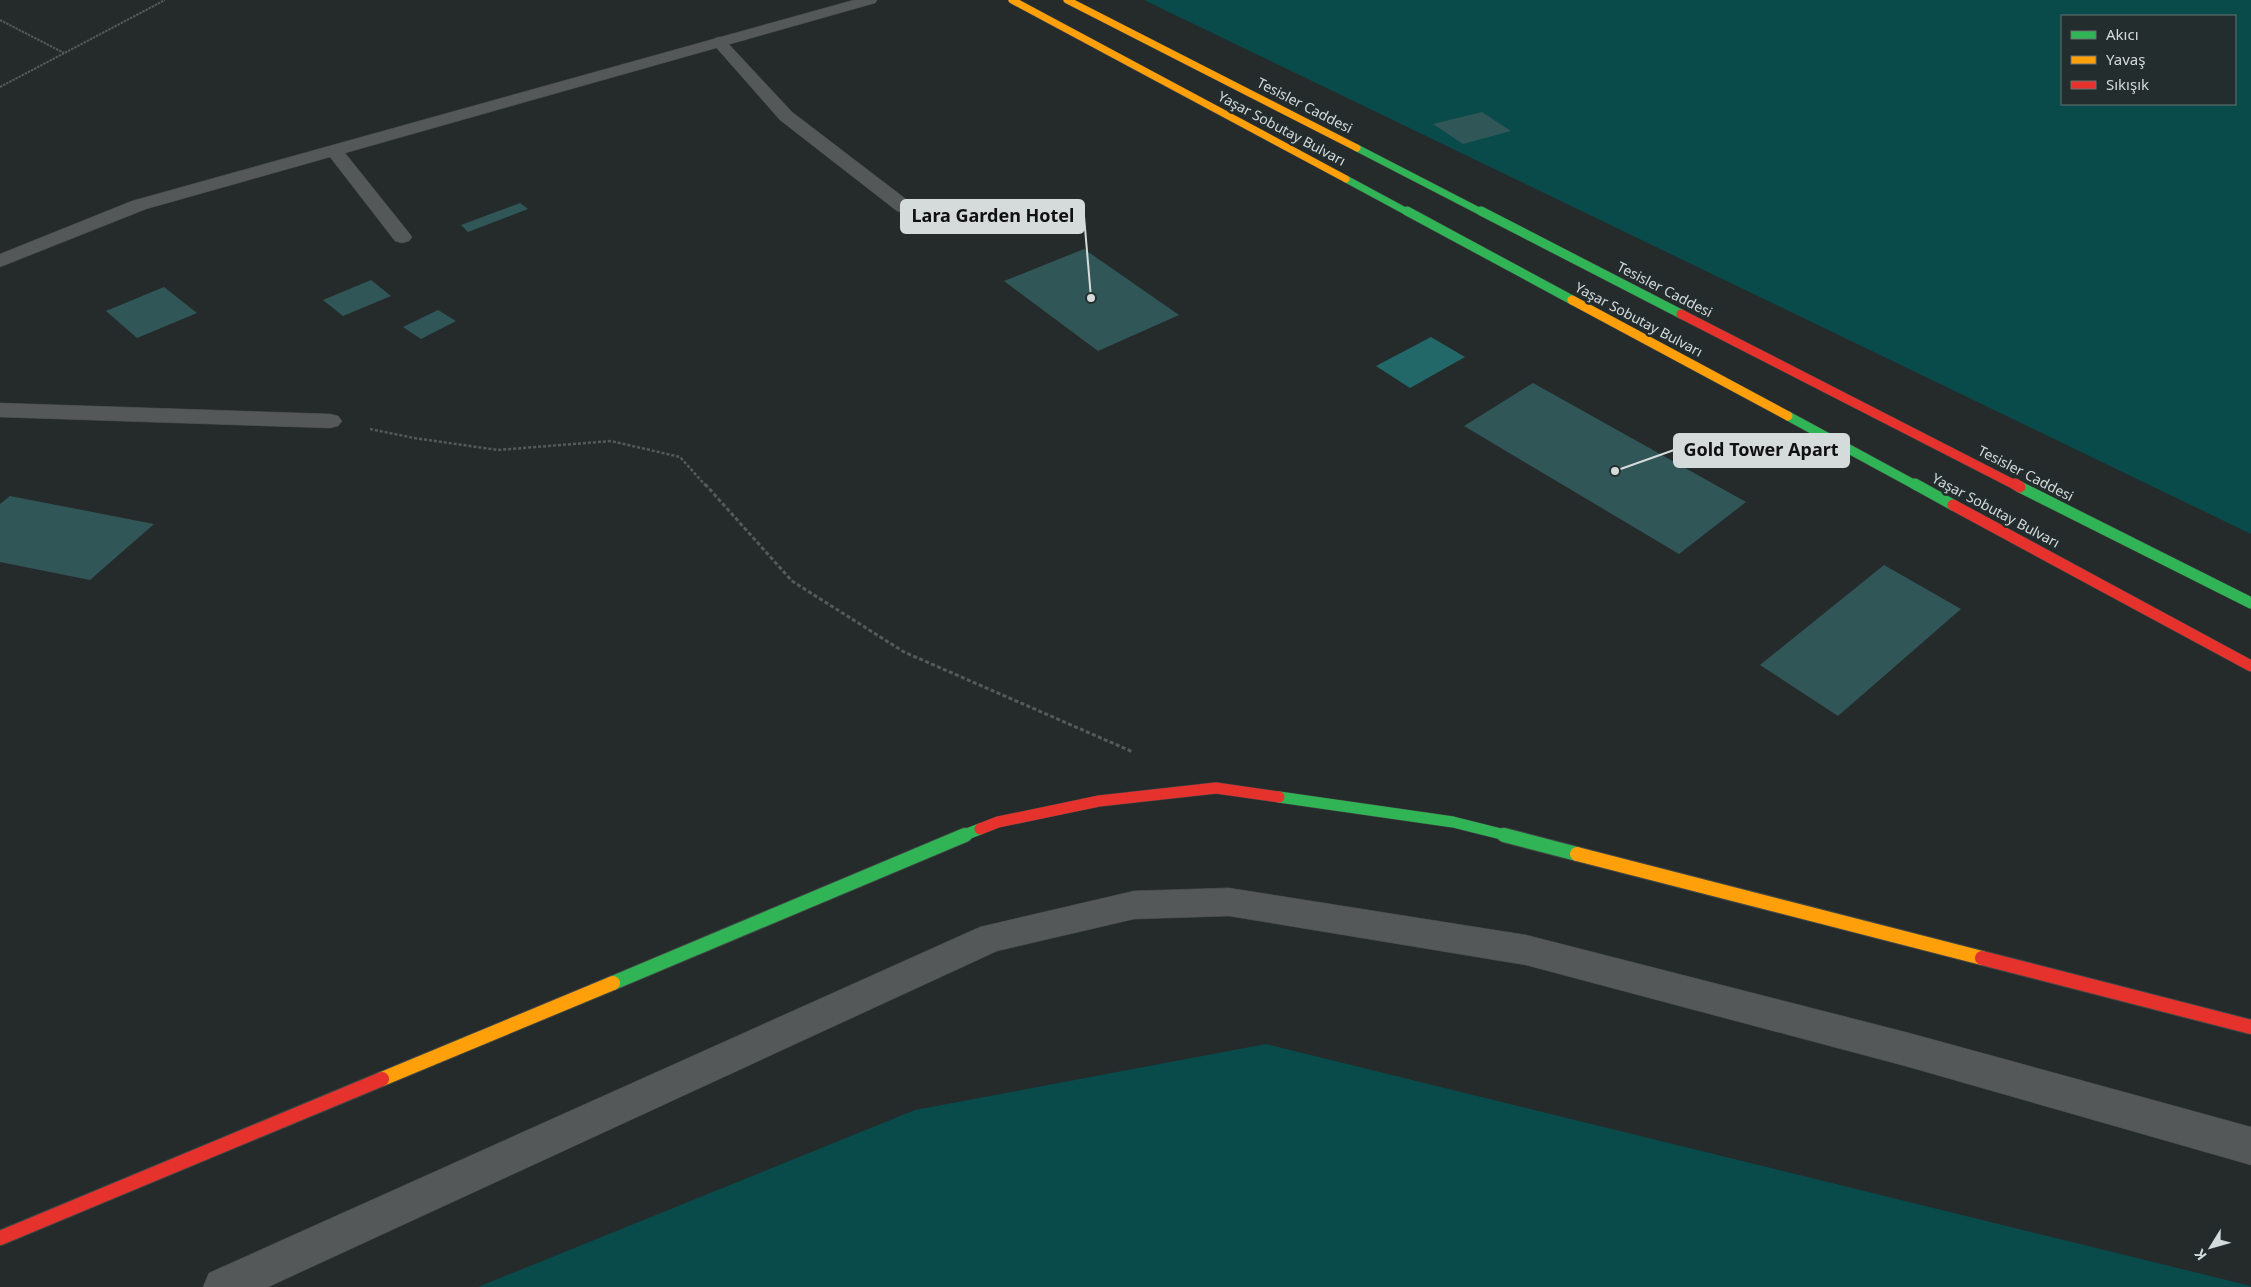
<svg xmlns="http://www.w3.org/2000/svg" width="2251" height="1287" font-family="'Noto Sans',sans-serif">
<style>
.green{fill:#094a4b;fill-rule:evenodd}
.water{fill:#236869}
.building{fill:#315658}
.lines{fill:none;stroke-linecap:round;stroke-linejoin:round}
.lane-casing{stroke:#424747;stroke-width:1}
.street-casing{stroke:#424747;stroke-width:1}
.fast-far3-casing{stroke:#424747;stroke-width:8}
.fast-far2-casing{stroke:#424747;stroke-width:10}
.fast-far1-casing{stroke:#424747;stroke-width:12}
.fast-casing{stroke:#424747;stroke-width:16}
.slow-far2-casing{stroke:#424747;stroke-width:8}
.slow-far1-casing{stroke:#424747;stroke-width:10}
.slow-casing{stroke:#424747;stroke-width:16}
.jam-far2-casing{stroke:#424747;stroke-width:10}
.jam-far1-casing{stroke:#424747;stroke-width:12}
.jam-casing{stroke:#424747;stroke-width:16}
.path-far2{stroke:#555959;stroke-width:2;stroke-dasharray:2.5 1;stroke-linecap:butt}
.path-far1{stroke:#555959;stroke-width:2.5;stroke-dasharray:3 2;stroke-linecap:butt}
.path{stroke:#555959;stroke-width:3;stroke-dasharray:4 2.5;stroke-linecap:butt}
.lane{fill:#555858;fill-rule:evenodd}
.street{fill:#555858;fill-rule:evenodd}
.fast-far3{stroke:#30b455;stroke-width:7}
.fast-far2{stroke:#30b455;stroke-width:9}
.fast-far1{stroke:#30b455;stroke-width:11}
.fast{stroke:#30b455;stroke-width:14}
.slow-far2{stroke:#ff9f0a;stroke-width:7}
.slow-far1{stroke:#ff9f0a;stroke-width:9}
.slow{stroke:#ff9f0a;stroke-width:14}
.jam-far2{stroke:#e5322d;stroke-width:9}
.jam-far1{stroke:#e5322d;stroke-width:11}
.jam{stroke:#e5322d;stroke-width:14}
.labels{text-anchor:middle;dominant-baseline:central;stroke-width:5;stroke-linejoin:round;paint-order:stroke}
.far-street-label{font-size:14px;fill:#d5dbdb;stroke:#232d2d}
.leader{fill:none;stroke:#d5dbdb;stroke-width:2}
.callout-dot{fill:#d5dbdb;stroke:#232d2d;stroke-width:2}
.callout{fill:#d5dbdb;stroke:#d5dbdb;stroke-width:2}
.callout-label{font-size:18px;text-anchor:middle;font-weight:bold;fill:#111}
</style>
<rect width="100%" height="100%" fill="#252b2b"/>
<g class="green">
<path d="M1144 0H2251V534ZM2062 16H2235V104H2062Z"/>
<path d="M1266 1044 2251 1286V1287H478L915 1110Z"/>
</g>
<path class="water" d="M1431 337 1465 357 1410 388 1376 366Z"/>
<g class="building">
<path d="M1482 112 1511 131 1463 144 1433 124Z"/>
<path d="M520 203 528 209 468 232 461 225Z"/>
<path d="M1084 249 1179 315 1098 351 1004 281Z"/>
<path d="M371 280 391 296 343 316 323 300Z"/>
<path d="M164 287 197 313 137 338 106 311Z"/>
<path d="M438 310 456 321 421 339 403 327Z"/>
<path d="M1533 383 1635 440 1746 502 1679 554 1464 426Z"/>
<path d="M10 496 154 524 90 580 0 562V504Z"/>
<path d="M1884 565 1961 609 1838 716 1760 665Z"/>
</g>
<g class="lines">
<defs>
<path id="lane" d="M719 37 724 39 792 112 911 203 913 207 911 211 904 213 897 211 780 120 714 45 711 42 714 39Z"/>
<g id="street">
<path d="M854 0H877L875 3 345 153 409 233 412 237 409 241 402 243 395 241 330 157 146 209 0 267V254L132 201Z"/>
<path d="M0 403 330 414 338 416 342 421 338 426 330 428 0 417Z"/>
<path d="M1229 888 1526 935 1909 1033 2251 1127V1165L1909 1067 1526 965 1229 916 1134 919 997 951 268 1287H203L209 1273 980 927 1134 891Z"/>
</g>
<g id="fast-far3">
<path d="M1357 148 1483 213"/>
<path d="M1346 179 1409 213"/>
</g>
<g id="fast-far2">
<path d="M1407 211 1572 300"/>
<path d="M1481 211 1681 314"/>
<path d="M1788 416 1917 486"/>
</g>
<g id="fast-far1">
<path d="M1915 484 1953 505"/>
<path d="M2020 487 2251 603"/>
<path d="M1279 797 1453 822 1509 836"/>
<path d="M962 836 980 829"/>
</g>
<g id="fast">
<path d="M1504 835 1577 854"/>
<path d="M613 983 965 835"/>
</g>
<g id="slow-far2">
<path d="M1012 0 1346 179"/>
<path d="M1067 0 1357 148"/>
</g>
<path id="slow-far1" d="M1572 300 1788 416"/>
<g id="slow">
<path d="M1577 854 1982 958"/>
<path d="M382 1079 613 983"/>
</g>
<path id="jam-far2" d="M1681 314 2017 486"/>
<g id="jam-far1">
<path d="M2015 484 2020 487"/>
<path d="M1953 505 2251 666"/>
<path d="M980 829 998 822 1099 801 1216 788 1279 797"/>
</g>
<g id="jam">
<path d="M1982 958 2251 1027"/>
<path d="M0 1238 382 1079"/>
</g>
</defs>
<use href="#lane" class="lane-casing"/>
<use href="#street" class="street-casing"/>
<use href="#fast-far3" class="fast-far3-casing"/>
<use href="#fast-far2" class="fast-far2-casing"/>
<use href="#fast-far1" class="fast-far1-casing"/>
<use href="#fast" class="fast-casing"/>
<use href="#slow-far2" class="slow-far2-casing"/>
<use href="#slow-far1" class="slow-far1-casing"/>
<use href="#slow" class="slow-casing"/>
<use href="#jam-far2" class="jam-far2-casing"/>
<use href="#jam-far1" class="jam-far1-casing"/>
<use href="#jam" class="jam-casing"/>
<g class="path-far2">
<path d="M0 20 64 53"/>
<path d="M0 87 165 0"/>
</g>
<path class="path-far1" d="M370 429 414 438 498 450 611 441 680 457 706 486"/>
<path class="path" d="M705 484 792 581 904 652 1133 752"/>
<use href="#lane" class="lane"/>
<use href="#street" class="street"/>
<use href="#fast-far3" class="fast-far3"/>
<use href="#fast-far2" class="fast-far2"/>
<use href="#fast-far1" class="fast-far1"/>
<use href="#fast" class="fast"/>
<use href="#slow-far2" class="slow-far2"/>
<use href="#slow-far1" class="slow-far1"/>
<use href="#slow" class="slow"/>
<use href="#jam-far2" class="jam-far2"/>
<use href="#jam-far1" class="jam-far1"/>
<use href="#jam" class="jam"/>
</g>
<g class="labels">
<g class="far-street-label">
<text transform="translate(1305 105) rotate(27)">Tesisler Caddesi</text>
<text transform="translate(1282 128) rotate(28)">Yaşar Sobutay Bulvarı</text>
<text transform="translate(1665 289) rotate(27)">Tesisler Caddesi</text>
<text transform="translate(1639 319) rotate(28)">Yaşar Sobutay Bulvarı</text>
<text transform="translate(2026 473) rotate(27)">Tesisler Caddesi</text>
<text transform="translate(1996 510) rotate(28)">Yaşar Sobutay Bulvarı</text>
</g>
</g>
<path class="leader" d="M1091 298L1084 216M1615 471L1674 450"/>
<g class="callout-dot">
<circle cx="1091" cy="298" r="5"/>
<circle cx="1615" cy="471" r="5"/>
</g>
<g class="callout">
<rect x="901" y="200" width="183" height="33" rx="5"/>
<rect x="1674" y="434" width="175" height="33" rx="5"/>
</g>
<g class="callout-label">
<text x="993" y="222">Lara Garden Hotel</text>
<text x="1761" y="456">Gold Tower Apart</text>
</g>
<rect x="2061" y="15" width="175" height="90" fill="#232d2d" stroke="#6a7373"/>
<rect x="2071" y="31" width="25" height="8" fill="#30b455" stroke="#6a7373"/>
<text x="2106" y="40" font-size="15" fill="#d5dbdb">Akıcı</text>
<rect x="2071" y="56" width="25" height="8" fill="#ff9f0a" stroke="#6a7373"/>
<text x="2106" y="65" font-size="15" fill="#d5dbdb">Yavaş</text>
<rect x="2071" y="81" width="25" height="8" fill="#e5322d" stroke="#6a7373"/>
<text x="2106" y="90" font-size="15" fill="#d5dbdb">Sıkışık</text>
<g transform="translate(2211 1247) rotate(233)" stroke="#232d2d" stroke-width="4" paint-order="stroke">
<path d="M0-4L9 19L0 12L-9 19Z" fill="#d5dbdb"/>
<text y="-8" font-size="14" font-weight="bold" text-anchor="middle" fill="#d5dbdb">K</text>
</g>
</svg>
